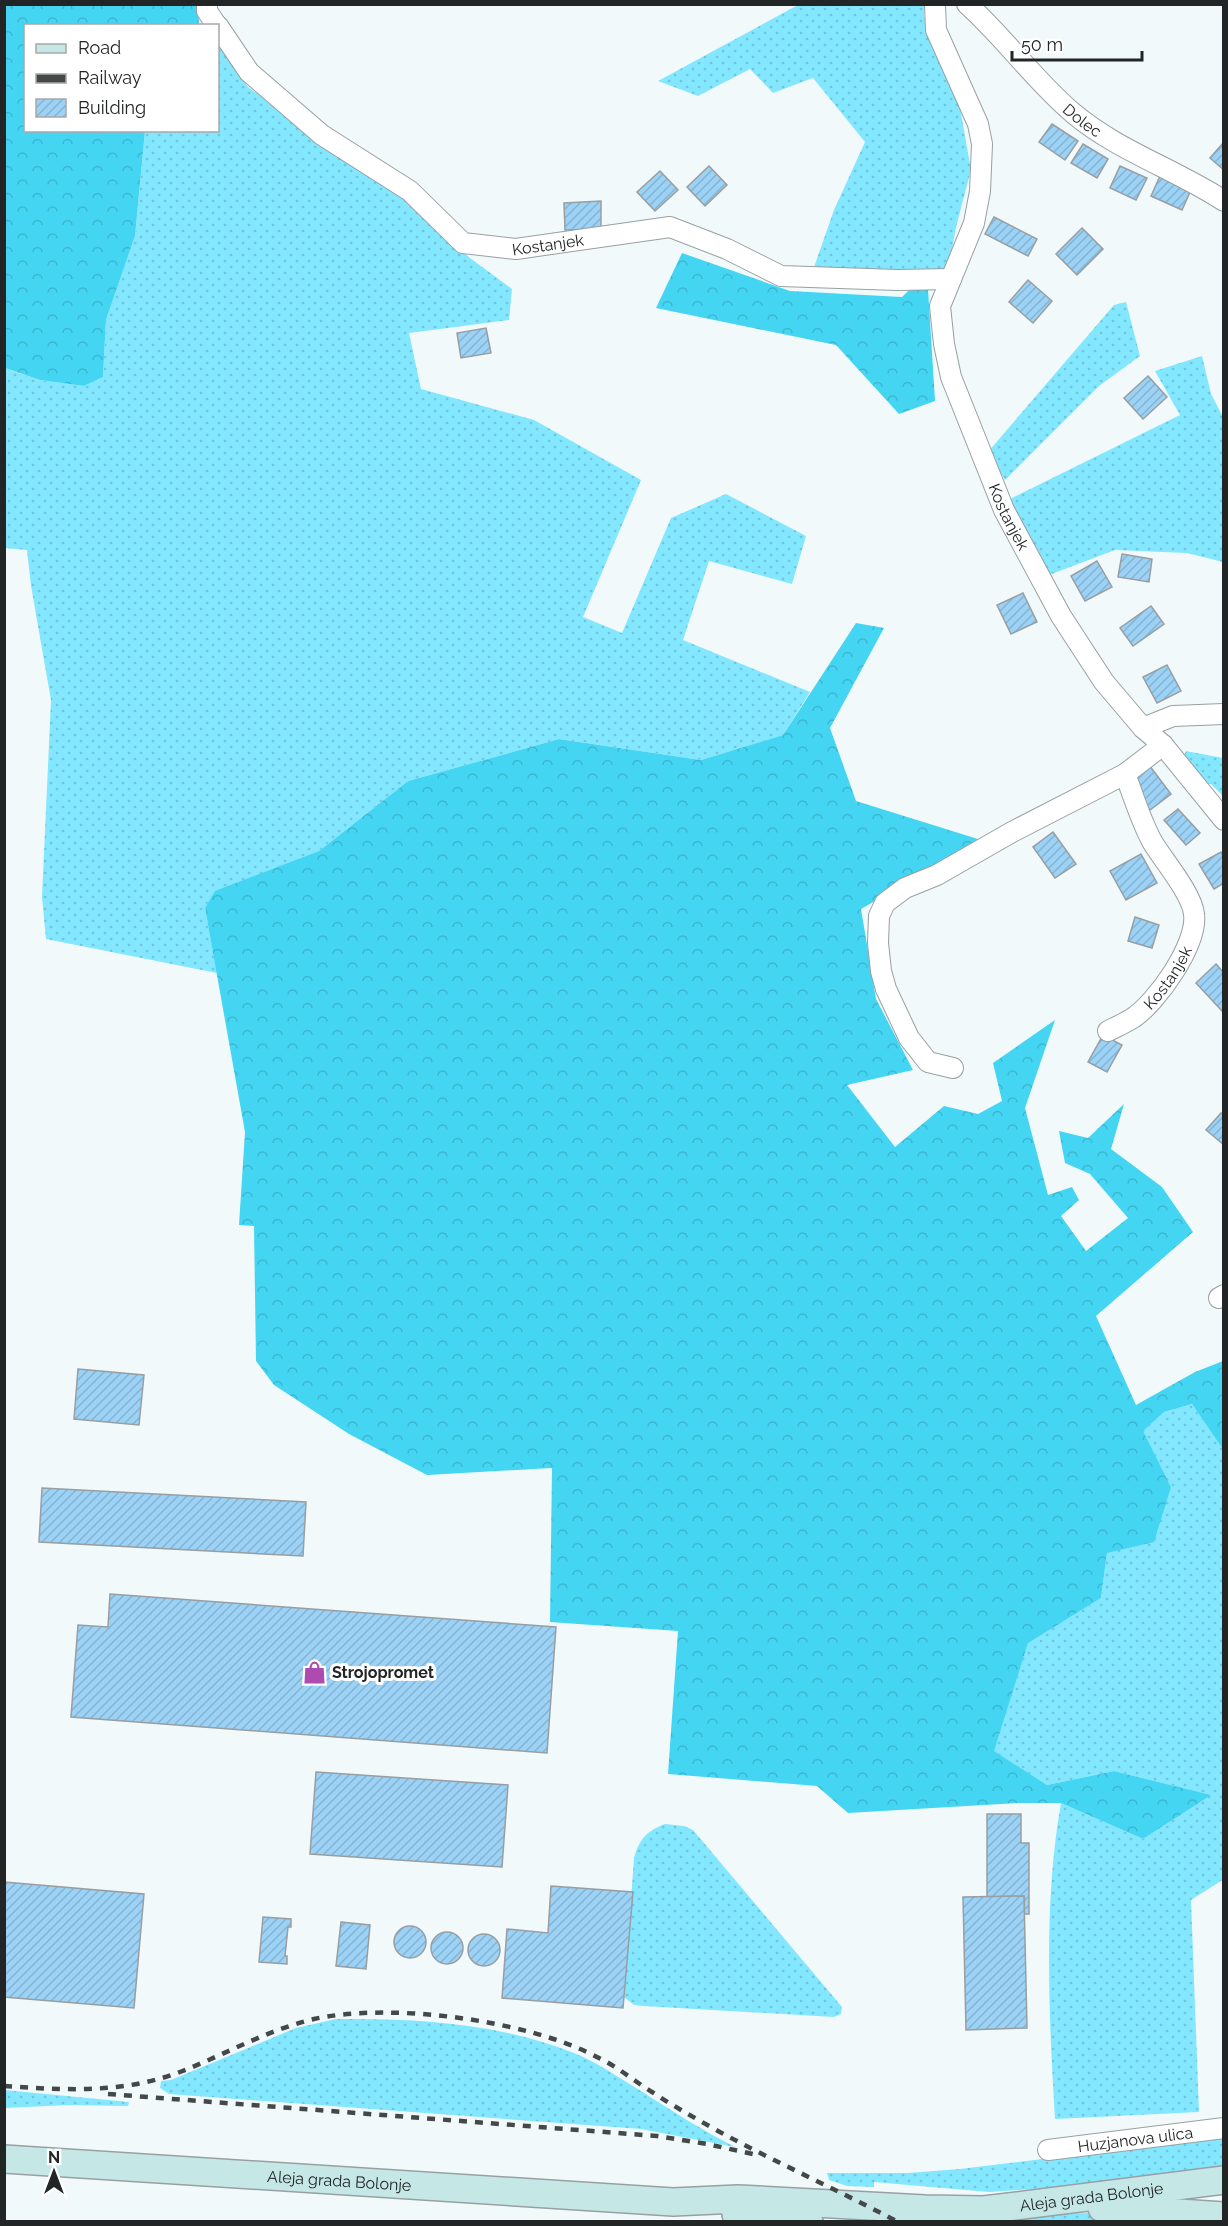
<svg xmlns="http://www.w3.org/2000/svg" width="1228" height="2226" font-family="Raleway,sans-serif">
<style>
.grass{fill:url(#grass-dots)}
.forest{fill:url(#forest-crowns)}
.building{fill:url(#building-hatch);stroke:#989ea2;stroke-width:1.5}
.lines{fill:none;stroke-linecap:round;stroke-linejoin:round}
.minor-casing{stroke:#98a0a2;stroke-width:22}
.secondary-casing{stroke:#98a0a2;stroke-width:30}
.minor{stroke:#fff;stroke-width:20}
.secondary{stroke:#c5e8e7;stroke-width:27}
.rail{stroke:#444849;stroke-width:4.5;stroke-dasharray:8 8;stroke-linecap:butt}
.labels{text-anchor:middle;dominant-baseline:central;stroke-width:6;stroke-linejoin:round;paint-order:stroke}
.street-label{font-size:16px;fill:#222526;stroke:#fff}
.poi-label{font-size:16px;font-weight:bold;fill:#222526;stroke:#fff;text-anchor:start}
</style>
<defs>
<pattern id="grass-dots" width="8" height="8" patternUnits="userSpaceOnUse" patternTransform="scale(1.5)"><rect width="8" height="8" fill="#83e7ff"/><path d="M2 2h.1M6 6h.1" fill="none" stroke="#71c6da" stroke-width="1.8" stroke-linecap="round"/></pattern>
<pattern id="forest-crowns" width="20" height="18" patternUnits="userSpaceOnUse" patternTransform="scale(1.5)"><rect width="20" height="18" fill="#44d5f3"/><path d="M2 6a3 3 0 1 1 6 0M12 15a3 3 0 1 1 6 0" fill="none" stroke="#3bb7d0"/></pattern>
<pattern id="building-hatch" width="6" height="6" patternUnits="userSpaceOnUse" patternTransform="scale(1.5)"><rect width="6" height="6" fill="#9bd2f5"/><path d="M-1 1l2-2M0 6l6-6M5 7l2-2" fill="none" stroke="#85b4d2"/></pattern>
</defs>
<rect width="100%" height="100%" fill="#f1f9fb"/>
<g class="grass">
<path d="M798 5H925L924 16 938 60 960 108 971 170 956 227 948 271 886 269 812 273 834 210 865 142 813 78 773 93 750 69 698 96 658 81Z"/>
<path d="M218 44 248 87 397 193 470 258 512 289 509 320 409 333 421 389 534 420 641 480 583 617 622 633 671 518 726 494 806 536 792 584 709 561 683 640 810 692 783 735 701 760 559 739 408 781 319 851 215 892 205 908 217 973 46 939 42 897 51 700 31 586 27 550 5 548 4 368 40 380 84 386 103 377 106 320 135 236 145 131 218 130Z"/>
<path d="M1126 302 1140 356 1099 386 1005 480 988 452 1114 305Z"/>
<path d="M1202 356 1211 394 1223 417V562L1187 553 1115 550 1049 575 1010 499 1180 415 1155 371Z"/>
<path d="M1186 751 1223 758V796L1211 784H1204L1183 758Z"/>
<path d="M1192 1404 1224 1449V1879L1191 1900 1199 2112 1055 2119C1049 2017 1043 1904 1061 1803L1143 1839 1210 1795 1114 1771 1047 1785 993 1751 1028 1642 1101 1598 1107 1553 1171 1487 1142 1431 1164 1412Z"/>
<path d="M665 1824 684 1826 693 1830 842 2007 841 2014 834 2017 644 2006 634 2005 624 1997 634 1858C639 1839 647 1831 665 1824Z"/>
<path d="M336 2019C416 2018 499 2023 574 2053 597 2062 619 2078 641 2091 672 2111 702 2130 735 2147L641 2129 169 2094 160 2088 161 2081 171 2080 296 2028Z"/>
<path d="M4 2090 129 2102 128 2106 68 2105 5 2108Z"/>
<path d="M1223 2137V2168L1062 2187 989 2192 874 2182V2187L847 2186 829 2180 827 2173H908L960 2169Z"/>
<path d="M1087 2213 1118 2214 1192 2222H970L1009 2216Z"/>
</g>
<g class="forest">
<path d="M4 5H198L199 25 26 26V130L145 131 135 236 106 320 103 377 84 386 40 380 5 368Z"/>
<path d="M682 253 790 291 902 297 927 273 935 401 899 414 836 345 656 308Z"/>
<path d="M856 623 884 628 830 728 856 801 981 840 861 909 876 999 913 1070 847 1085 895 1147 944 1106 978 1114 1002 1101 993 1063 1055 1020 1025 1108 1048 1195 1072 1187 1079 1200 1061 1216 1086 1251 1128 1218 1090 1174 1065 1163 1059 1131 1088 1138 1124 1104 1111 1149 1162 1187 1193 1232 1096 1316 1136 1405 1195 1372 1223 1361V1449L1192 1404 1164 1412 1143 1431 1171 1487 1154 1542 1107 1553 1101 1598 1028 1643 994 1751 1047 1785 1114 1771 1211 1795 1143 1839 1061 1803H1018L848 1813 817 1786 668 1774 678 1631 550 1622 552 1468 427 1475 349 1434 274 1385 256 1361 254 1226 239 1225 245 1132 205 908 215 891 319 851 408 781 559 739 701 760 783 735Z"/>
</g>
<g class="building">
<path d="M1052 124 1078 141 1065 160 1039 142Z"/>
<path d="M1224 142V170L1210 158Z"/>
<path d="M1083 144 1108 159 1097 178 1071 163Z"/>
<path d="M709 166 727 185 705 206 687 187Z"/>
<path d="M1120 166 1147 178 1136 200 1110 188Z"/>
<path d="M660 171 678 190 655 211 637 192Z"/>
<path d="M1160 176 1191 190 1182 210 1151 196Z"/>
<path d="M601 201V229L565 230 564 203Z"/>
<path d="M994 217 1037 239 1028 256 985 234Z"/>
<path d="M1082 228 1103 249 1077 275 1056 254Z"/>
<path d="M1028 280 1052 301 1033 323 1009 302Z"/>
<path d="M486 328 491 353 461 358 457 333Z"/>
<path d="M1148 376 1167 397 1143 419 1124 398Z"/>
<path d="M1122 554 1152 559 1149 582 1118 577Z"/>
<path d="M1097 561 1112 587 1085 601 1071 576Z"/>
<path d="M1023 593 1037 622 1011 634 997 605Z"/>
<path d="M1151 606 1164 624 1133 646 1120 628Z"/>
<path d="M1167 665 1181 691 1157 703 1143 677Z"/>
<path d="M1149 765 1171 794 1150 810 1128 781Z"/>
<path d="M1178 809 1200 833 1186 845 1164 820Z"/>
<path d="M1053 832 1076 864 1055 878 1033 847Z"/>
<path d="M1221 852 1224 858V883L1214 889 1199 864Z"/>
<path d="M1141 854 1157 883 1126 900 1110 871Z"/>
<path d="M1135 917 1159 925 1152 948 1128 941Z"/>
<path d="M1216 964 1224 973V1009L1222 1011 1196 983Z"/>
<path d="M1103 1035 1122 1045 1107 1072 1088 1062Z"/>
<path d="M1221 1113 1224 1115V1145L1206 1130Z"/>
<path d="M78 1369 144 1375 139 1425 74 1419Z"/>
<path d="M42 1488 306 1502 303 1556 39 1542Z"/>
<path d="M110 1594 556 1627 547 1753 71 1717 78 1625 108 1627Z"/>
<path d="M316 1772 508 1785 502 1867 310 1854Z"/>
<path d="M987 1814H1021V1843H1029V1914H1024V1896L987 1897Z"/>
<path d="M4 1882 144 1894 134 2008 4 1997Z"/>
<path d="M551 1886 633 1892 623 2008 502 1998 507 1929 548 1933Z"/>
<path d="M1024 1896 1027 2028 966 2030 963 1897Z"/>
<path d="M263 1917 291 1919V1927H288L285 1956H287V1964L259 1962Z"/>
<path d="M341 1922 370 1925 366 1969 336 1966Z"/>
<circle cx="410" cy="1942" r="16"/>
<circle cx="447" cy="1948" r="16"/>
<circle cx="484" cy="1950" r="16"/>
</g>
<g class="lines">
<defs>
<g id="minor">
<path d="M207 4V11L217 26"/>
<path id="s1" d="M935 4 936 30 978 124 982 144 980 191 974 223 940 306 944 344 951 377 1004 510 1061 616 1104 682 1143 728 1163 745 1224 820"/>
<path id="s2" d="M967 4C1005 38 1034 80 1073 113 1118 151 1175 169 1224 201"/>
<path id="s3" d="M218 26 249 72 322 135 410 191 463 243 516 249 670 227 727 249 781 276 897 280 951 279"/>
<path d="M1143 728 1173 716 1224 714"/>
<path id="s4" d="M1108 1031C1116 1027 1125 1023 1133 1018 1157 1002 1198 944 1194 914 1192 894 1164 861 1153 843 1141 822 1134 797 1125 774"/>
<path d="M953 1068 928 1062 909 1038 886 989 881 971 878 943 879 916 885 903 905 888 937 875 1012 832 1125 774 1163 745"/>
<path d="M1219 1298 1224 1295"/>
<path id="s5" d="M1048 2150 1224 2128"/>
</g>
<g id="secondary">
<path id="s6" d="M4 2159 673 2202 738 2199 925 2209 984 2210 1224 2180"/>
<path d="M1102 2208 1224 2216"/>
<path d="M736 2214 809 2222"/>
</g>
</defs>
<use href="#minor" class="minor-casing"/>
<use href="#secondary" class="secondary-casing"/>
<use href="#minor" class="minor"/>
<use href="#secondary" class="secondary"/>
<g class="rail">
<path d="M4 2086C64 2090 122 2094 180 2072 224 2055 267 2030 314 2019 392 2002 528 2020 599 2058 618 2067 634 2081 652 2092 673 2106 695 2118 718 2131 777 2163 838 2190 898 2222"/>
<path d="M108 2094 657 2136 707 2144 753 2154"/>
</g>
</g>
<defs>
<symbol id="shop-bare" viewBox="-9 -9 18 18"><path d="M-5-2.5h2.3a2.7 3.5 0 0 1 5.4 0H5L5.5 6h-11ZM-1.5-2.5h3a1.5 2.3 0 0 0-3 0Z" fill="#ae4bb1" stroke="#fff" stroke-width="2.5" paint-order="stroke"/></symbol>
</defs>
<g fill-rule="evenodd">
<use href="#shop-bare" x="298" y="1656" width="33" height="33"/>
</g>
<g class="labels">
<g class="street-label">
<text stroke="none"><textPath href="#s2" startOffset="164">Dolec</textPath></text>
<text stroke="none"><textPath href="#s3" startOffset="416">Kostanjek</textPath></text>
<text stroke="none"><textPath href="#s1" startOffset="542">Kostanjek</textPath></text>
<text stroke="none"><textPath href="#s4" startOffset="82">Kostanjek</textPath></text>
<text stroke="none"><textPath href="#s5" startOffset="88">Huzjanova ulica</textPath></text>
<text stroke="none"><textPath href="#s6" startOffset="336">Aleja grada Bolonje</textPath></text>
<text stroke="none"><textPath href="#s6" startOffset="1090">Aleja grada Bolonje</textPath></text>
</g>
<g class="poi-label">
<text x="332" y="1672">Strojopromet</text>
</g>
</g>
<rect width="1228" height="2226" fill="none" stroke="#222526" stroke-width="12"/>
<rect x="24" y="24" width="195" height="108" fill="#ffffff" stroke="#a7a8a8" stroke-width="1.5"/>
<rect x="36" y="44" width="30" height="9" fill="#c5e8e7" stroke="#a7a8a8" stroke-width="1.5"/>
<text x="78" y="54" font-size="18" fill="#222526">Road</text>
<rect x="36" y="74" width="30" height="9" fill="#444849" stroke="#a7a8a8" stroke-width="1.5"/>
<text x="78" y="84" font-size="18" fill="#222526">Railway</text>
<rect x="36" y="99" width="30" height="18" fill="url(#building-hatch)" stroke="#a7a8a8" stroke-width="1.5"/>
<text x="78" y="114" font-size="18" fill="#222526">Building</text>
<g transform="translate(54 2172)" stroke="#ffffff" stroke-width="4.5" paint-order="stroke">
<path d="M0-4.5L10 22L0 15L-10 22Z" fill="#222526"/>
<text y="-9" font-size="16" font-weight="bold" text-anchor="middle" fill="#222526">N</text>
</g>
<path d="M1012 51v9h130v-9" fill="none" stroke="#222526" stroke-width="3"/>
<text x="1021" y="51" font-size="18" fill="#222526" stroke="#ffffff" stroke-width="4.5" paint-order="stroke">50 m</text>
</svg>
